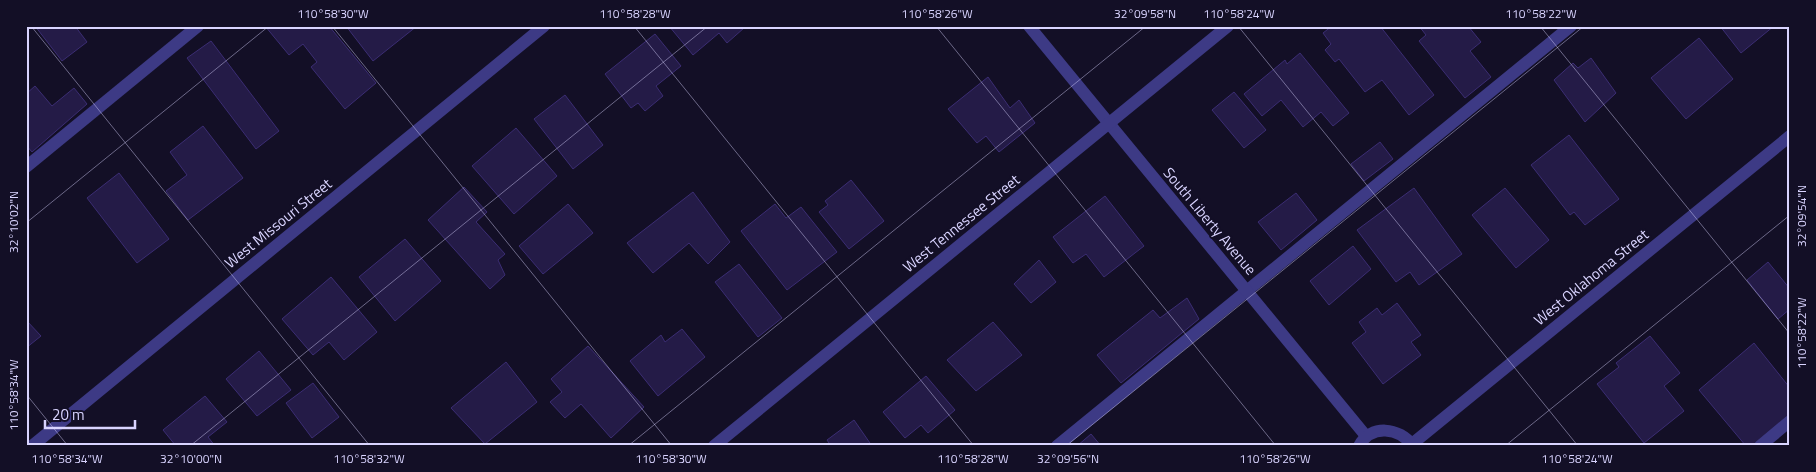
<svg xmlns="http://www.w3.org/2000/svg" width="1816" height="472" font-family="'Titillium Web',sans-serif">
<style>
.building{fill:#241b47;stroke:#3b2d73}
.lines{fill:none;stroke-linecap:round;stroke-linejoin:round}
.service{stroke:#3d3a85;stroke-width:12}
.minor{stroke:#3d3a85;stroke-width:12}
.ticks{fill:none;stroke:#d9d4ff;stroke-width:1;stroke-opacity:0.45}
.labels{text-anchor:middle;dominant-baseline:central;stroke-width:4;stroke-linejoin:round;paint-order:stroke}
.street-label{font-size:15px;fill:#d9d4ff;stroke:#130f26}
.neatline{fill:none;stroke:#d9d4ff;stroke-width:2}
.ticks-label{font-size:12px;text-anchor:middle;fill:#d9d4ff}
</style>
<rect width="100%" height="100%" fill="#130f26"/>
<g class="building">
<path d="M35 26H75L87 42 62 61Z"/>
<path d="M265 26H329L376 83 345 109 311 67 317 62 303 44 289 55Z"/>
<path d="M346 26H417L373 61Z"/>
<path d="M669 26H743L744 28 727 43 719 33 693 55Z"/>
<path d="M1332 26H1380L1434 95 1409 115 1382 80 1365 92 1339 59 1335 62 1325 50 1331 44 1323 33Z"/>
<path d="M1419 26H1468L1481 42 1470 51 1491 77 1465 98 1419 41 1426 35Z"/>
<path d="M1720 26H1774L1741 53Z"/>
<path d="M655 34 681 66 656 86 663 96 645 111 638 103 631 108 605 74Z"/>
<path d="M1699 38 1733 79 1686 119 1651 78Z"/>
<path d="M211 41 279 131 256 149 187 58Z"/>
<path d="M1300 53 1349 113 1333 126 1321 112 1303 127 1281 100 1262 116 1244 94 1285 60 1287 64Z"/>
<path d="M1591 58 1616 93 1585 122 1554 80 1573 63 1578 68Z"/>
<path d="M988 77 1010 108 1019 100 1035 123 999 152 986 136 977 143 948 109Z"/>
<path d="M35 86 52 106 74 88 87 104 32 152 26 145V94Z"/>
<path d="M1234 92 1266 130 1244 148 1212 110Z"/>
<path d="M565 95 603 145 573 169 534 119Z"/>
<path d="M203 126 243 178 188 220 166 191 187 175 170 152Z"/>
<path d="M516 128 557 176 514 214 472 166Z"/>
<path d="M1569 135 1619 199 1585 225 1574 212 1570 215 1531 165Z"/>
<path d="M1380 142 1393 159 1364 181 1351 164Z"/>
<path d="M119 173 169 239 137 263 87 198Z"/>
<path d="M851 180 884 221 849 249 819 212 828 205 825 201Z"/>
<path d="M464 187 487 212 476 222 505 254 498 260 505 275 490 289 428 220Z"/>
<path d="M1414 188 1462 254 1419 285 1410 272 1396 282 1357 230Z"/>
<path d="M1505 188 1549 240 1516 268 1472 215Z"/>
<path d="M693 192 730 242 708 264 689 243 653 273 627 243Z"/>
<path d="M1296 193 1317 220 1281 250 1258 222Z"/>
<path d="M1105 196 1144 246 1104 277 1086 254 1073 263 1053 237Z"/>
<path d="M568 204 593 233 543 274 519 246Z"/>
<path d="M775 204 786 218 801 207 837 252 787 290 741 231Z"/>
<path d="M405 239 441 281 395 321 359 277Z"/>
<path d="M1353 246 1371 269 1329 305 1310 281Z"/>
<path d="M1039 260 1056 282 1031 303 1014 284Z"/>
<path d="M1768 262 1790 289V309L1778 319 1747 280Z"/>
<path d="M739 264 782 318 758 337 715 282Z"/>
<path d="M331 277 377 332 344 360 329 342 313 355 282 319Z"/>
<path d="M1187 298 1199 319 1121 383 1097 355 1153 310 1160 318Z"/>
<path d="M1397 303 1421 335 1411 342 1421 355 1383 384 1352 343 1366 332 1359 322 1377 308 1382 315Z"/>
<path d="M26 320 41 336 26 348Z"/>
<path d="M993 322 1022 355 976 391 947 360Z"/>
<path d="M682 329 705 357 658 396 630 361 661 335 665 342Z"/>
<path d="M1650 336 1680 373 1664 386 1684 411 1644 443 1597 384 1619 367 1616 363Z"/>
<path d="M1754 343 1790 388V415L1754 446H1746L1699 390Z"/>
<path d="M588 346 644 407 611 438 581 404 565 418 550 402 562 392 551 379Z"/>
<path d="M259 351 291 390 257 416 226 379Z"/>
<path d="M506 362 537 402 485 444 451 408Z"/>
<path d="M926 376 955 410 928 433 921 425 905 438 883 412Z"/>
<path d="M313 383 339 417 312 438 286 403Z"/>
<path d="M205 396 227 422 208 437 215 446H176L163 430Z"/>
<path d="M854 420 872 446H831L827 440Z"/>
<path d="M1091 434 1101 446H1077Z"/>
</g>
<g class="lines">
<g class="service">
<path d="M26 167 198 26"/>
<path d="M1057 446 1571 26"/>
<path d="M1760 446 1790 421"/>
</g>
<g class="minor">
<path d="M1029 26 1366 436"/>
<path d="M1412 444 1790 136"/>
<path d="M32 446 544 26"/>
<path d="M714 446 1228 26"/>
<path d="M1359 446C1371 424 1399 427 1413 446"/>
</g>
</g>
<path class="ticks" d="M31 26 370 446M332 26 672 446M634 26 974 446M936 26 1276 446M1238 26 1578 446M1540 26 1790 334M26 223 269 26M26 394 68 446M190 446 708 26M628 446 1146 26M1066 446 1584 26M1505 446 1790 215"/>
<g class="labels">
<g class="street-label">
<text transform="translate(1210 221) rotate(50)">South Liberty Avenue</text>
<text transform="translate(278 223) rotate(-39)">West Missouri Street</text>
<text transform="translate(961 223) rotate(-39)">West Tennessee Street</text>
<text transform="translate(1591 277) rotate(-39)">West Oklahoma Street</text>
</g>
</g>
<rect width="1816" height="472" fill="none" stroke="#130f26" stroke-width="55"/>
<path d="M45 420v8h90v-8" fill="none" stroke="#d9d4ff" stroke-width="2.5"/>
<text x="52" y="420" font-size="15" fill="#d9d4ff" stroke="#130f26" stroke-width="4" paint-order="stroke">20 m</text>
<rect x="28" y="28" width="1760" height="416" class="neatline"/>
<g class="ticks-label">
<text x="333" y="18">110°58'30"W</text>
<text x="635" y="18">110°58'28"W</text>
<text x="937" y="18">110°58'26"W</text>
<text x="1145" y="18">32°09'58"N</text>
<text x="1239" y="18">110°58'24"W</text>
<text x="1541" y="18">110°58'22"W</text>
<text transform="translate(1802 216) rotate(-90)" y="4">32°09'54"N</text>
<text transform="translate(14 222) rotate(-90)" y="4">32°10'02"N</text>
<text transform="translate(1802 333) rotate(-90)" y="4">110°58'22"W</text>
<text transform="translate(14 395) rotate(-90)" y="4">110°58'34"W</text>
<text x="67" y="463">110°58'34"W</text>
<text x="191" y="463">32°10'00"N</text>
<text x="369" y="463">110°58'32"W</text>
<text x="671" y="463">110°58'30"W</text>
<text x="973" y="463">110°58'28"W</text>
<text x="1068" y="463">32°09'56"N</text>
<text x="1275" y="463">110°58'26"W</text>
<text x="1577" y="463">110°58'24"W</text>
</g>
</svg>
